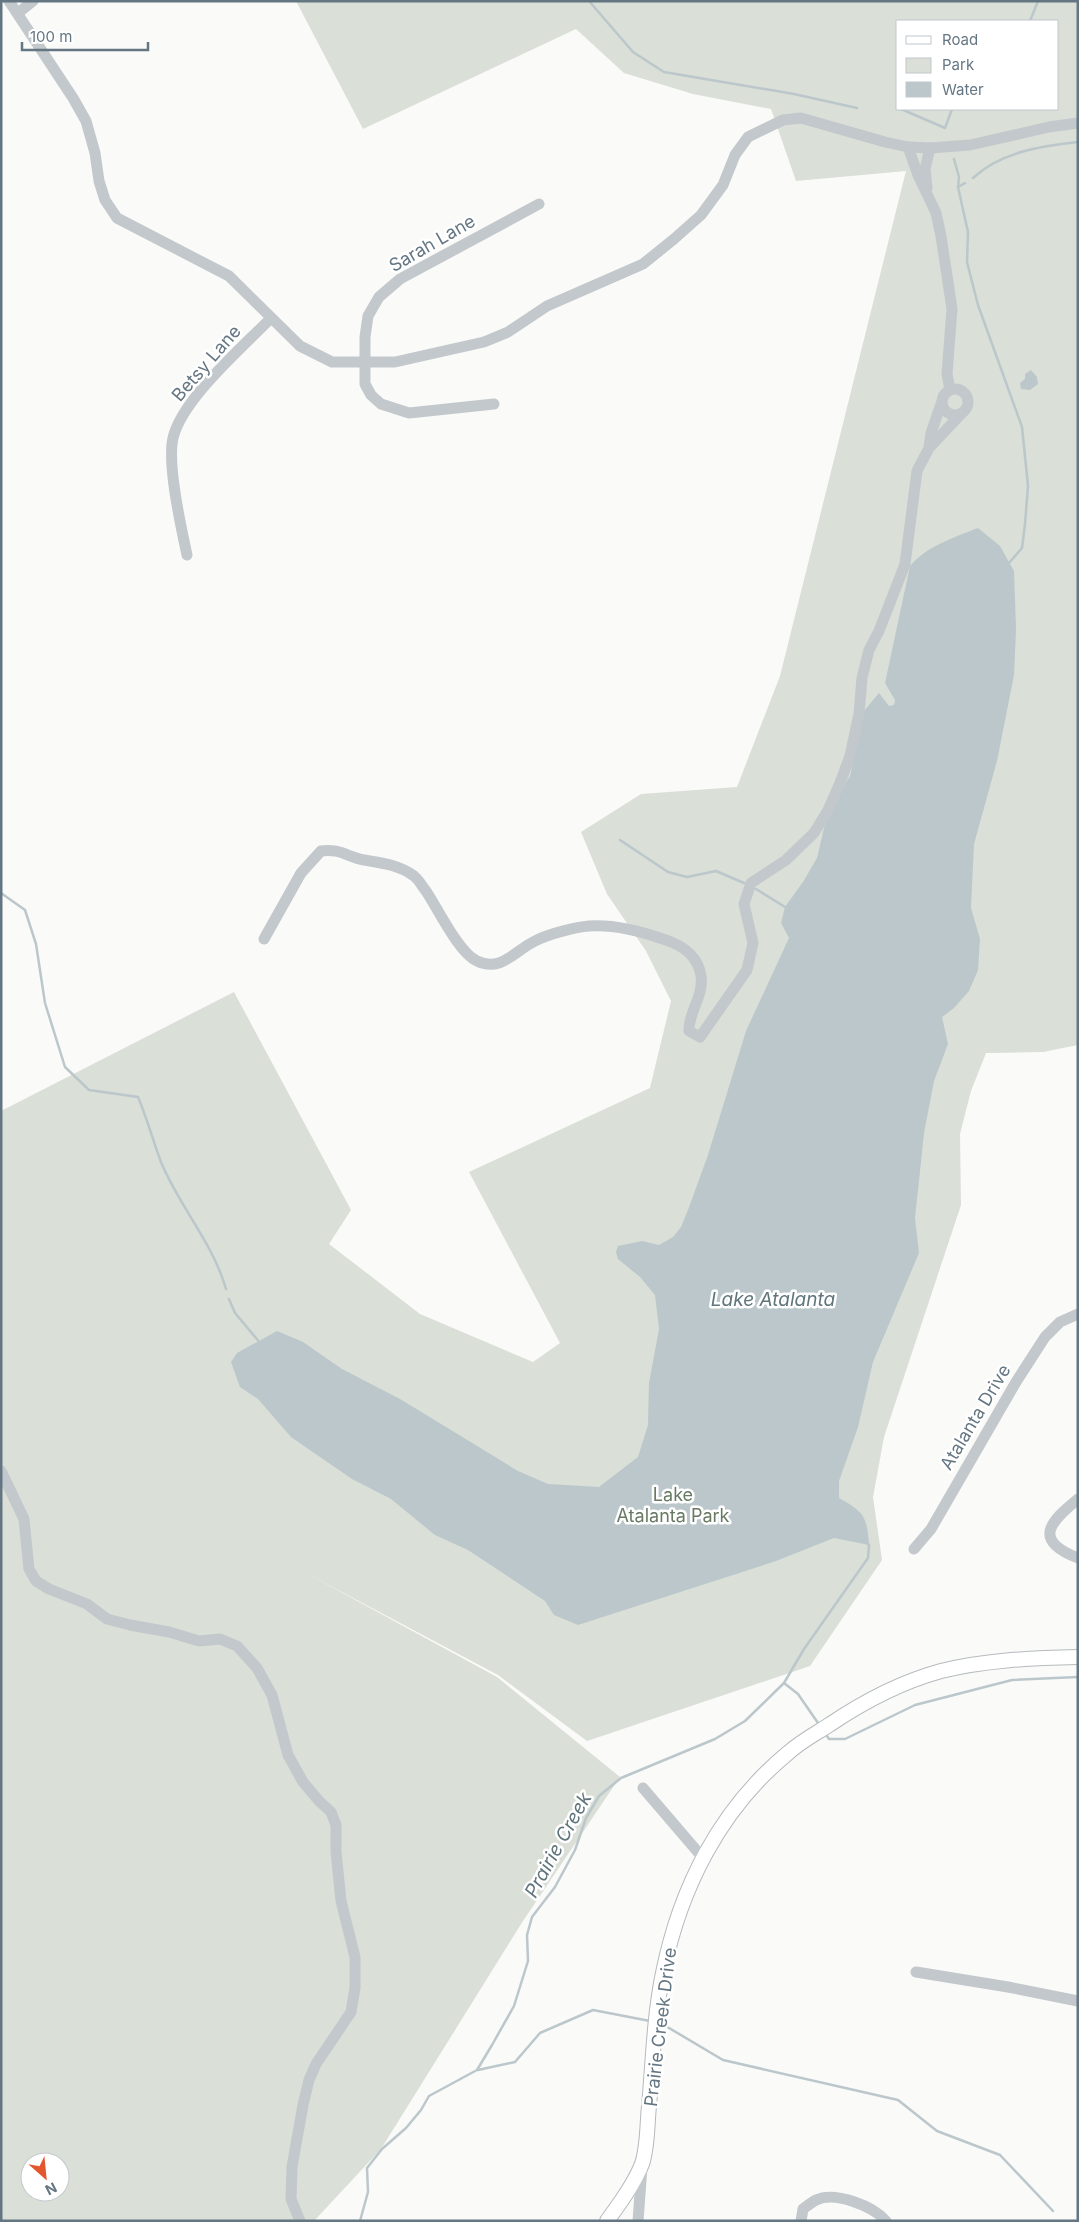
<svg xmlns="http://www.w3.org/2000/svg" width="1079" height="2222" font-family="Inter,sans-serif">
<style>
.green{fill:#dadfd7;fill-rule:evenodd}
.water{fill:#bbc7cb}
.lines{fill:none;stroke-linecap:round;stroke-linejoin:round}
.stream{stroke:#bbc7cb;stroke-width:2.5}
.major-casing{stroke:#b5babe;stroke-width:16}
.minor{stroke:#c3c8cc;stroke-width:11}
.major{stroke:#fff;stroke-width:14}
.labels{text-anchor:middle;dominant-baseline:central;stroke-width:5;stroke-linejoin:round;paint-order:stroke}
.street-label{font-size:18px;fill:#657683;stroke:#fff}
.park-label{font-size:18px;fill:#687a64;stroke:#fff}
.water-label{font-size:19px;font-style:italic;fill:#60757c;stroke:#fff}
</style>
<rect width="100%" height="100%" fill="#fafaf8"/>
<path class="green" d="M296 1H1078V1045L1043 1052 986 1053 971 1091 960 1134 961 1205 884 1437 873 1497 882 1560 810 1666 587 1741 498 1675 306 1573 497 1677 620 1777 523 1921 381 2149 314 2221H1V1111L234 992 351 1210 329 1244 420 1314 533 1362 560 1343 469 1172 650 1088 671 1001 646 951 607 894 581 832 641 794 737 787 780 676 906 171 796 181 771 109 693 94 624 73 576 29 363 129ZM898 21H1058V109H898ZM30 2162H60V2192H30Z"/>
<g class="water">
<path d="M1031 370 1037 377 1038 384 1030 390 1021 389 1020 383 1025 379V374Z"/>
<path d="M978 528 1000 546 1014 571 1016 629 1014 675 997 761 974 844 971 908 980 939 978 970 969 991 954 1008 942 1017 948 1044 934 1081 924 1133 915 1218 919 1253 873 1362 858 1427 839 1481V1498C864 1512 867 1516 869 1545L834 1538 776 1561 578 1625 554 1615 545 1601 468 1550 435 1535 391 1499 352 1479 291 1437 258 1399 240 1387 231 1362 237 1353 277 1331 303 1342 342 1369 400 1399 518 1471 548 1484 599 1487 638 1457 648 1425 649 1383 659 1329 655 1295 640 1277 618 1259 616 1252 618 1246 642 1241 659 1245 673 1237 681 1227 688 1210 708 1155 746 1031 789 938 781 923 785 907 803 882 817 858 828 811 850 776 864 711 879 693 889 706 894 705 895 700 885 683 910 566C927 546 953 538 978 528Z"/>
</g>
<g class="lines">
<g class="stream">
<path d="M589 1 633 52 664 72 794 94 857 108"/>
<path d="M1030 21 1038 1"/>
<path d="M901 109 945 128 952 109"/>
<path d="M954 159 959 177 958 187 968 232 967 262 978 305 1022 427 1028 486 1025 524 1022 548 1009 563"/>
<path d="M973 178C1001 152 1041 146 1078 142"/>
<path d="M958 187 965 183"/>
<path d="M620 840 668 872 687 877 716 871 744 883"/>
<path d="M756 889 785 907"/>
<path d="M1 893 25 910 36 944 45 1003 65 1067 89 1090 138 1097C147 1118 153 1141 161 1162 179 1206 213 1243 226 1289"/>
<path d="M229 1299 235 1313 261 1344"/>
<path d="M784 1683 798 1694 818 1723"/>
<path d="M827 1736 829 1739H845L915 1705 1012 1680 1078 1677"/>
<path d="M664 2025 723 2060 898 2100 937 2131 1000 2155 1053 2211"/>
<path d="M478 2070 515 2062 540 2033 593 2010 650 2021"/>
<path d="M360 2221 368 2192 367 2168 382 2149 406 2128 421 2110 429 2096 477 2070 492 2045 514 2006 528 1961 527 1935 532 1917 555 1887 575 1850 586 1818 599 1796 621 1778 715 1739 745 1721 784 1683 804 1649 868 1558 869 1545 867 1543"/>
</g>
<defs>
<path id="major" d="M607 2221C620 2203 634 2184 642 2164 648 2146 647 2124 649 2106 653 2062 654 2016 663 1973 680 1888 720 1809 788 1753 800 1742 815 1734 829 1725 863 1702 901 1682 941 1671 986 1660 1032 1658 1078 1657"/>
</defs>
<use href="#major" class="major-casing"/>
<g class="minor">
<path d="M9 1 73 98 86 121 95 153 99 181 105 200 117 218 229 276 300 346 332 362H395L484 342 508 332 547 306 643 264 674 239 701 215 723 185 735 155 748 137 783 120 801 118 885 142 908 147 930 148 970 145 1049 127 1078 123"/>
<path d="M18 13 33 1"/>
<path d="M908 147 918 175 936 213 941 236 952 309 947 374 950 390"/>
<path d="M927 188 925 169 930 148"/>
<circle cx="955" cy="402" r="13"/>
<path d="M494 404 409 413 381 404 371 395 365 384V337L368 316 379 297 400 279 539 204"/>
<path d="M929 447 931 433 941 404"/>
<path d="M187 555C181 527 167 464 173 438 182 399 243 347 271 318"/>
<path d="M264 939 301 873 321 851C339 848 348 857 364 860 382 863 399 865 414 876 419 880 422 886 426 891 438 909 459 953 477 961 502 973 516 949 537 940 549 934 576 927 589 926 613 924 640 931 663 939 682 945 698 955 701 976 704 996 688 1013 689 1031L700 1037 747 970 753 943 744 904 751 883 786 860 814 833 828 810 840 783 850 756 859 714 862 678 869 650 879 631 905 564 917 471 929 448 961 414"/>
<path d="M1 1471 24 1519 29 1569 36 1581 49 1589 87 1604 107 1619 130 1625 169 1632 199 1641 220 1639 237 1646 257 1668 272 1695 288 1755 303 1782 319 1801 331 1812 336 1825V1852L341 1901 355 1957V1988L351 2012 316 2064 309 2080 303 2105 292 2167 291 2199 300 2221"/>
<path d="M1078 1499C1050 1522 1032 1540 1078 1558"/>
<path d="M914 1549 931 1529 1016 1382 1045 1337 1060 1322 1078 1314"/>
<path d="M643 1788 703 1858"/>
<path d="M916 1972 1008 1987 1078 2001"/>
<path d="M638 2221 642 2167"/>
<path d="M801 2221 803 2209C807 2206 812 2202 816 2200 835 2191 873 2206 886 2221"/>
</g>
<use href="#major" class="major"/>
</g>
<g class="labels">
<g class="street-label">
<text transform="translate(432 243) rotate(-30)">Sarah Lane</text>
<text transform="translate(206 363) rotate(-49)">Betsy Lane</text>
<text transform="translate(975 1417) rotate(-59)">Atalanta Drive</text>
<text transform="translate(660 2027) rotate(-83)">Prairie Creek Drive</text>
</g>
<g class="park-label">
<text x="673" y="1494">Lake<tspan x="673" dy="21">Atalanta Park</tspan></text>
</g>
<g class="water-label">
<text x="773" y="1299">Lake Atalanta</text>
<text transform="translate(558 1845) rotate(-61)">Prairie Creek</text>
</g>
</g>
<rect width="1079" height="2222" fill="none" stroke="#657683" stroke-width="5"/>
<rect x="896" y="20" width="162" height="90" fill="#ffffff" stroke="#c1c8cd"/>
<rect x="906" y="36" width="25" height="8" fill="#ffffff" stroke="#c1c8cd"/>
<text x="942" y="45" font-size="15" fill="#657683">Road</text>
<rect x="906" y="58" width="25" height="15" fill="#dadfd7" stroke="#c1c8cd"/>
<text x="942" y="70" font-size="15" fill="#657683">Park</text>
<rect x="906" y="82" width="25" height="15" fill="#bbc7cb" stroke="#c1c8cd"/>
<text x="942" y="95" font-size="15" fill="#657683">Water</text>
<g transform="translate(45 2177) rotate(153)"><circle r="24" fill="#ffffff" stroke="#c1c8cd"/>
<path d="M0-4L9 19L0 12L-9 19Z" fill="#e4572e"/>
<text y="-8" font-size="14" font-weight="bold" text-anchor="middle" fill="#657683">N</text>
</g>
<path d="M22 42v8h126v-8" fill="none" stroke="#657683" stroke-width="2.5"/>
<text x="30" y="42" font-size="15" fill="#657683" stroke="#ffffff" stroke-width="4" paint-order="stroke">100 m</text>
</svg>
